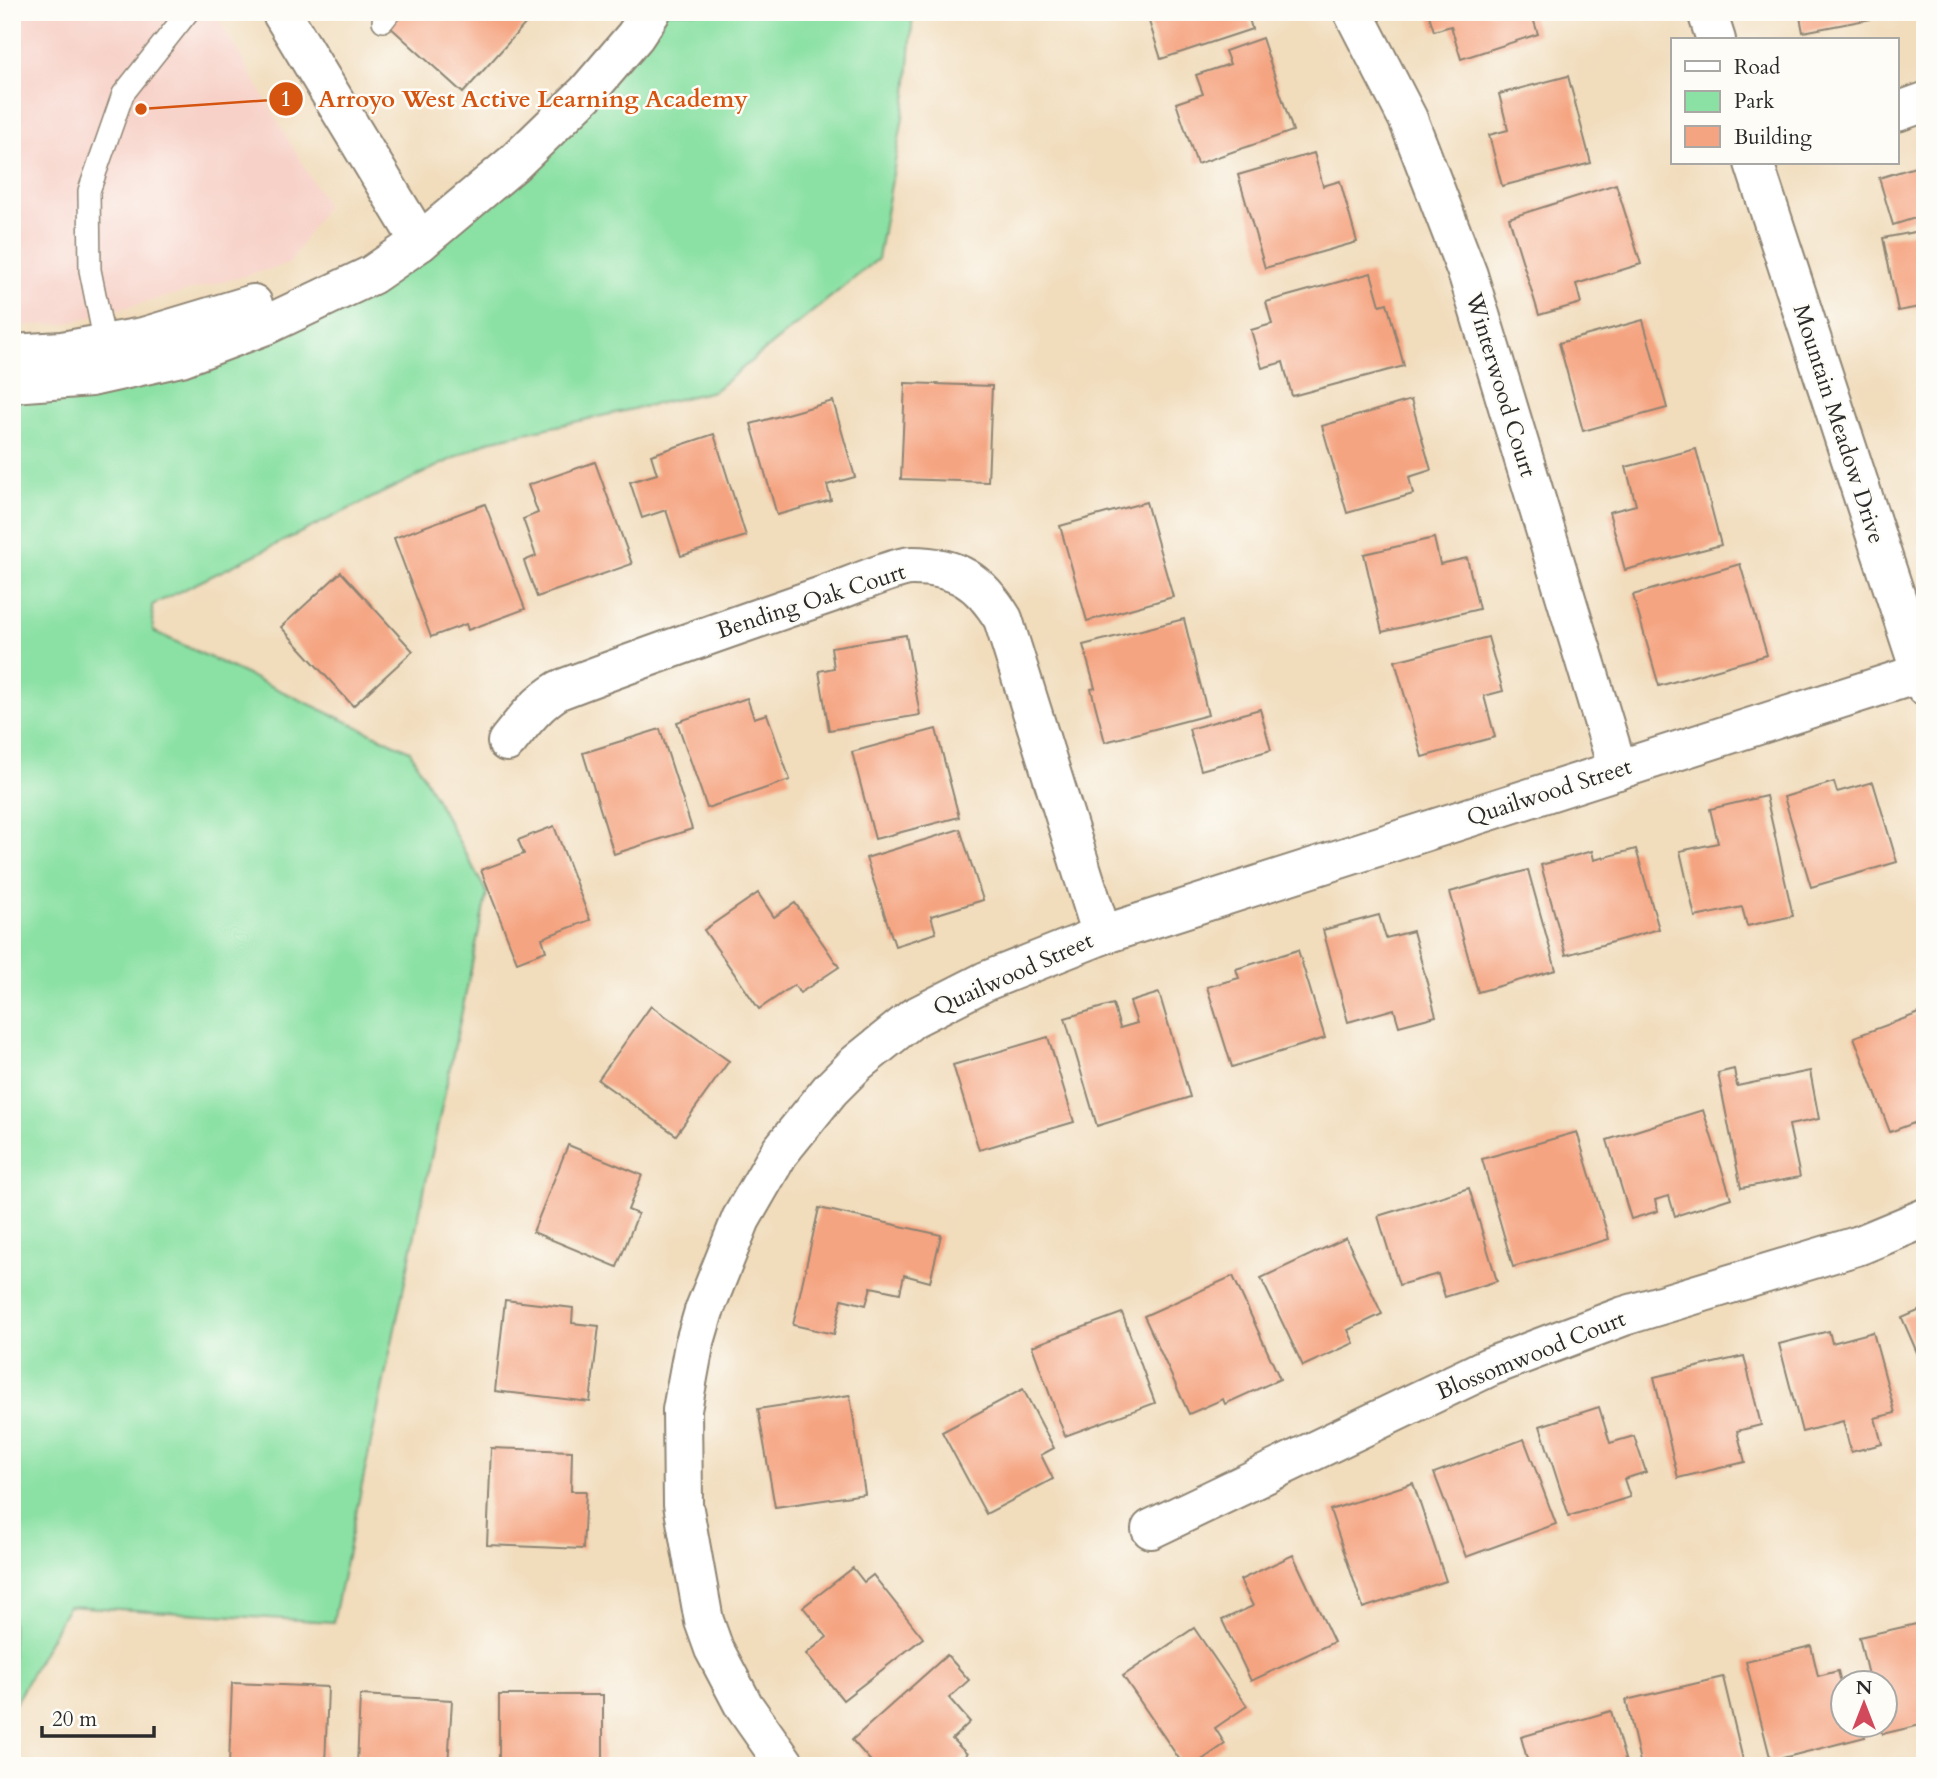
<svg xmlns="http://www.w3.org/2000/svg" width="1937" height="1778" font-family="Cardo,serif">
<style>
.built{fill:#f7d1c8}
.green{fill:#8be1a4;stroke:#5b8668;stroke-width:2}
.building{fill:#f5a481}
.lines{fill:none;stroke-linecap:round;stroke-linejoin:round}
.service-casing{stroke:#8e8473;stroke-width:24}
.minor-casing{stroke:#8e8473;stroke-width:42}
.tertiary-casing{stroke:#8e8473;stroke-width:42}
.service{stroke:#fff;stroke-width:21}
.minor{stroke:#fff;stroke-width:38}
.tertiary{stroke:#fff;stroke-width:38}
.labels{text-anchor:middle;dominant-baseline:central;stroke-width:5;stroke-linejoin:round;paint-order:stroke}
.street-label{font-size:23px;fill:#2b2b2b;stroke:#fdfcf7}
.leader{fill:none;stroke:#d5540f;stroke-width:2.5}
.callout-dot{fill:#d5540f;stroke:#fdfcf7;stroke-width:2.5}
.mark-label{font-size:21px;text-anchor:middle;font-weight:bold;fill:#fff}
.callout-label{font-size:24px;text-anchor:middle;font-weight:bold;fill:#d5540f;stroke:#fdfcf7;stroke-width:5;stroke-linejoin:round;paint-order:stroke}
</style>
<rect width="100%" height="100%" fill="#fdfcf7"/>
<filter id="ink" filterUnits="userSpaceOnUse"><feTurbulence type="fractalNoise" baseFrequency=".0143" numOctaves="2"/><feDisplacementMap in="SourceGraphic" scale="14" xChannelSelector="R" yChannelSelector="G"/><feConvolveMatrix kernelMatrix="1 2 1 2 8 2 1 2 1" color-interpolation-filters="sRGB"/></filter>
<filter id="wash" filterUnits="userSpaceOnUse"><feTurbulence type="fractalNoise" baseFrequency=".00686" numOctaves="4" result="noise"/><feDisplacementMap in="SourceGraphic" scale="28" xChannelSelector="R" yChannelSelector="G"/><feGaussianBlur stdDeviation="1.57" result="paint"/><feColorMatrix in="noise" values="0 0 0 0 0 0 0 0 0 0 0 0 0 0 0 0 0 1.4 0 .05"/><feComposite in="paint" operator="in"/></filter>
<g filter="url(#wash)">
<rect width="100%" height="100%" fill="#f1dcbb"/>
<path class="built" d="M12 12H215L326 205 289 264 64 324 12 326Z"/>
<path class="green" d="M651 12H913L907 94 878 259 714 391 489 441 152 605 153 631 410 751 487 893 333 1622 68 1606 12 1709V383L372 275Z"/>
<g id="blocks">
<g class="building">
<path d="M402 12H536L463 93 389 26Z"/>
<path d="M1146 12H1247L1252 29 1161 59Z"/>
<path d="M1428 12H1531L1538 34 1461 59 1451 26 1434 31Z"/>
<path d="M1799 12H1897V14L1803 32Z"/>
<path d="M1262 38 1293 131 1197 164 1176 103 1203 94 1196 75 1230 64 1225 51Z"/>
<path d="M1568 76 1591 163 1502 186 1489 135 1508 130 1499 94Z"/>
<path d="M1314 153 1323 186 1340 181 1357 242 1265 268 1238 175Z"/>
<path d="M1925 164V215L1893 225 1879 178Z"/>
<path d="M1616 184 1641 264 1576 284 1581 303 1539 315 1509 218Z"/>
<path d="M1925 230V306L1898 311 1883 238Z"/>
<path d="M1371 273 1380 305 1387 303 1404 366 1292 396 1283 362 1262 368 1251 330 1272 324 1266 302Z"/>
<path d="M1643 320 1667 408 1583 431 1559 343Z"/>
<path d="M905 383 992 386 988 482 901 479Z"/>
<path d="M1411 400 1431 470 1409 477 1413 494 1347 513 1322 426Z"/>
<path d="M833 401 855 477 827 485 831 500 777 515 751 424Z"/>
<path d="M714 434 746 536 681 556 666 510 642 518 630 482 657 474 651 455Z"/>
<path d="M1696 449 1721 545 1625 570 1609 512 1636 505 1626 467Z"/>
<path d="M595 462 632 564 537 597 524 561 536 556 523 519 538 513 528 485Z"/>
<path d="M1146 502 1173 597 1087 621 1060 526Z"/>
<path d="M485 504 525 609 468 630 466 624 431 637 394 538Z"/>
<path d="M1434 538 1440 564 1467 558 1479 609 1382 632 1364 554Z"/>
<path d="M1740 564 1767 655 1659 686 1633 595Z"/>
<path d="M341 572 413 651 353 706 281 627Z"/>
<path d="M1184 619 1208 715 1105 742 1091 689 1095 688 1083 645Z"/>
<path d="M906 635 920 715 829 730 819 671 834 668 831 647Z"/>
<path d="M1488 637 1503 691 1484 696 1495 737 1422 757 1395 661Z"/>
<path d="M747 698 754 718 767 714 790 780 707 808 677 722Z"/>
<path d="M1260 709 1271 750 1201 770 1189 729Z"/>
<path d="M660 729 692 829 614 854 583 753Z"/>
<path d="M936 729 959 817 875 839 852 752Z"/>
<path d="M1834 782 1837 792 1873 782 1897 862 1811 887 1784 797Z"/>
<path d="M1766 796 1793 916 1747 926 1742 907 1695 917 1680 851 1718 843 1710 809Z"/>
<path d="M554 826 590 920 542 938 546 951 517 962 481 870 524 854 518 840Z"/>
<path d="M960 829 983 900 931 916 936 933 895 946 866 858Z"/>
<path d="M1636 849 1659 929 1566 955 1541 865 1592 851 1594 860Z"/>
<path d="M1528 870 1556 970 1478 992 1450 892Z"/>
<path d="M758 893 774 917 795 903 839 967 800 993 794 985 759 1009 704 930Z"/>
<path d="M1379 915 1386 938 1413 931 1436 1016 1399 1026 1394 1009 1348 1022 1323 930Z"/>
<path d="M1298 950 1325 1038 1232 1067 1207 987 1239 978 1236 969Z"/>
<path d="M1159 993 1190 1097 1097 1126 1065 1018 1113 1004 1120 1028 1137 1023 1130 1002Z"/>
<path d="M651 1006 729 1061 676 1135 598 1080Z"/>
<path d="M1925 1011V1119L1890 1132 1854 1037Z"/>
<path d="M1048 1037 1074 1122 979 1150 953 1065Z"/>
<path d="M1734 1069 1737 1086 1810 1071 1819 1119 1789 1125 1800 1177 1741 1188 1718 1073Z"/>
<path d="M1703 1110 1731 1198 1675 1216 1669 1196 1655 1200 1658 1211 1631 1219 1607 1140Z"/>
<path d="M1577 1132 1609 1239 1513 1267 1482 1159Z"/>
<path d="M568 1145 642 1175 628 1210 638 1214 617 1267 533 1232Z"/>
<path d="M1469 1188 1497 1281 1445 1297 1438 1274 1399 1285 1378 1216Z"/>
<path d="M819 1208 941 1235 930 1282 904 1275 900 1293 871 1287 866 1305 842 1299 834 1334 793 1325Z"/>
<path d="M1346 1238 1382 1314 1348 1330 1354 1343 1303 1366 1261 1278Z"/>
<path d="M1233 1276 1280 1379 1225 1404 1223 1399 1189 1414 1144 1316Z"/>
<path d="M505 1300 573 1308 572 1323 599 1326 590 1402 495 1391Z"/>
<path d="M1925 1308V1371L1902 1318Z"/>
<path d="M1122 1313 1155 1403 1065 1436 1032 1346Z"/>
<path d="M1829 1331 1832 1343 1873 1332 1895 1413 1875 1418 1882 1444 1851 1452 1843 1421 1802 1432 1779 1344Z"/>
<path d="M1744 1356 1761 1425 1737 1431 1745 1462 1678 1478 1654 1377Z"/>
<path d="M1023 1389 1054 1448 1041 1455 1053 1479 986 1514 942 1432Z"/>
<path d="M850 1395 865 1494 775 1507 758 1409Z"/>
<path d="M1599 1407 1610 1443 1634 1436 1646 1472 1624 1479 1630 1497 1569 1516 1540 1426Z"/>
<path d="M1524 1439 1556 1524 1466 1557 1434 1473Z"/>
<path d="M491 1448 572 1451 571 1491H586L583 1549 487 1545Z"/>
<path d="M1413 1483 1446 1581 1363 1608 1330 1510Z"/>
<path d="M1293 1555 1334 1642 1251 1681 1222 1620 1253 1606 1240 1580Z"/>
<path d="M853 1568 864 1582 873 1575 923 1638 843 1700 806 1654 827 1637 803 1607Z"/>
<path d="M1925 1622V1724L1882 1734 1880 1726H1884V1684H1870L1859 1637Z"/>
<path d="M1194 1628 1247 1706 1215 1728 1225 1744 1193 1766H1184L1123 1676Z"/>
<path d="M1811 1646 1818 1676 1838 1671 1842 1687V1726H1862L1865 1737 1771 1761 1746 1662Z"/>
<path d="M947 1655 969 1680 949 1698 970 1722 952 1739 967 1754 954 1766H875L852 1740Z"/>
<path d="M1723 1677 1743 1760 1719 1766H1641L1626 1700Z"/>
<path d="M232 1683 328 1687 325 1766 229 1765Z"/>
<path d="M360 1695 452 1700 448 1766H357Z"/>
<rect x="499" y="1695" width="104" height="71"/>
<path d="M1611 1711 1627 1766H1529L1521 1737Z"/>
</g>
</g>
</g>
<g filter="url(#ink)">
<use href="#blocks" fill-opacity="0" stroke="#8e8473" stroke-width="2"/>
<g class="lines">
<defs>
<g id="service">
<path d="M383 21 390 12"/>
<path d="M105 344 90 270 89 191 123 94 188 12"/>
</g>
<g id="minor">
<path d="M281 12 420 242"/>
<path d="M1353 12 1408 119 1468 275 1618 770"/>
<path d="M1897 112 1925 102"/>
<path d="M507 742C523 722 537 703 559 690 649 656 740 624 831 593 848 587 897 566 912 566 957 566 980 581 1003 619L1102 935"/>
<path d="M1151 1529 1489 1367 1624 1316 1860 1245 1925 1218"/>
<path d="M786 1766 744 1706 714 1649 704 1621 683 1504 682 1410 694 1345 704 1311 741 1219 779 1153 830 1090 857 1063 913 1018 986 981 1102 935 1921 673"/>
</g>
<g id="tertiary">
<path d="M1707 12 1716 40"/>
<path d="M1754 163 1925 686"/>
<path d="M12 354 62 351 143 337 253 304"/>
<path d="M12 383 91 377 181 357 266 325 372 275 420 242 514 163 587 92 635 36 651 12"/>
</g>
</defs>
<use href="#service" class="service-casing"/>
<use href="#minor" class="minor-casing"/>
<use href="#tertiary" class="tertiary-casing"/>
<use href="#service" class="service"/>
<use href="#minor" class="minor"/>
<use href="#tertiary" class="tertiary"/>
</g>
</g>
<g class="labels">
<g class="street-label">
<text transform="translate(1501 385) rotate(73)">Winterwood Court</text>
<text transform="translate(1839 424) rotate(72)">Mountain Meadow Drive</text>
<text transform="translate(811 601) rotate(-18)">Bending Oak Court</text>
<text transform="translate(1549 792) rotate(-18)">Quailwood Street</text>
<text transform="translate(1013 974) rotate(-24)">Quailwood Street</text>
<text transform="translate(1531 1355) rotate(-22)">Blossomwood Court</text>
</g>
</g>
<path class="leader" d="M141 109L286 99"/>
<g class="callout-dot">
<circle cx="141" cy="109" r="7"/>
<circle cx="286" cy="99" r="18"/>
</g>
<g class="mark-label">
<text x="286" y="106">1</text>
</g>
<g class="callout-label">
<text x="533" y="107">Arroyo West Active Learning Academy</text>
</g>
<rect width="1937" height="1778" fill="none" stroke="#fdfcf7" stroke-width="42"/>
<rect x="1671" y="38" width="228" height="126" fill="#fdfcf7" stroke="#a9a8a5" stroke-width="2"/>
<rect x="1685" y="61" width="35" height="10" fill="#ffffff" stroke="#a9a8a5" stroke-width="2"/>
<text x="1734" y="74" font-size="21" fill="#2b2b2b">Road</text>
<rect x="1685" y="91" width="35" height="21" fill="#8be1a4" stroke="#a9a8a5" stroke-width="2"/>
<text x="1734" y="108" font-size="21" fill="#2b2b2b">Park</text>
<rect x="1685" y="126" width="35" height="21" fill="#f5a481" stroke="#a9a8a5" stroke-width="2"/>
<text x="1734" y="144" font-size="21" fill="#2b2b2b">Building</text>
<g transform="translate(1864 1704)"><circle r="33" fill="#fdfcf7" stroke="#a9a8a5" stroke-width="2"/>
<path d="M0-5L12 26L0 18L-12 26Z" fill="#d1495b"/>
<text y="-10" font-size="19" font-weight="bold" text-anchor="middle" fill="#2b2b2b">N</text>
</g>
<path d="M42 1726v10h112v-10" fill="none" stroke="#2b2b2b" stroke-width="3.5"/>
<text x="52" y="1726" font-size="21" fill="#2b2b2b" stroke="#fdfcf7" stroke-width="5" paint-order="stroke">20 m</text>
</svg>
